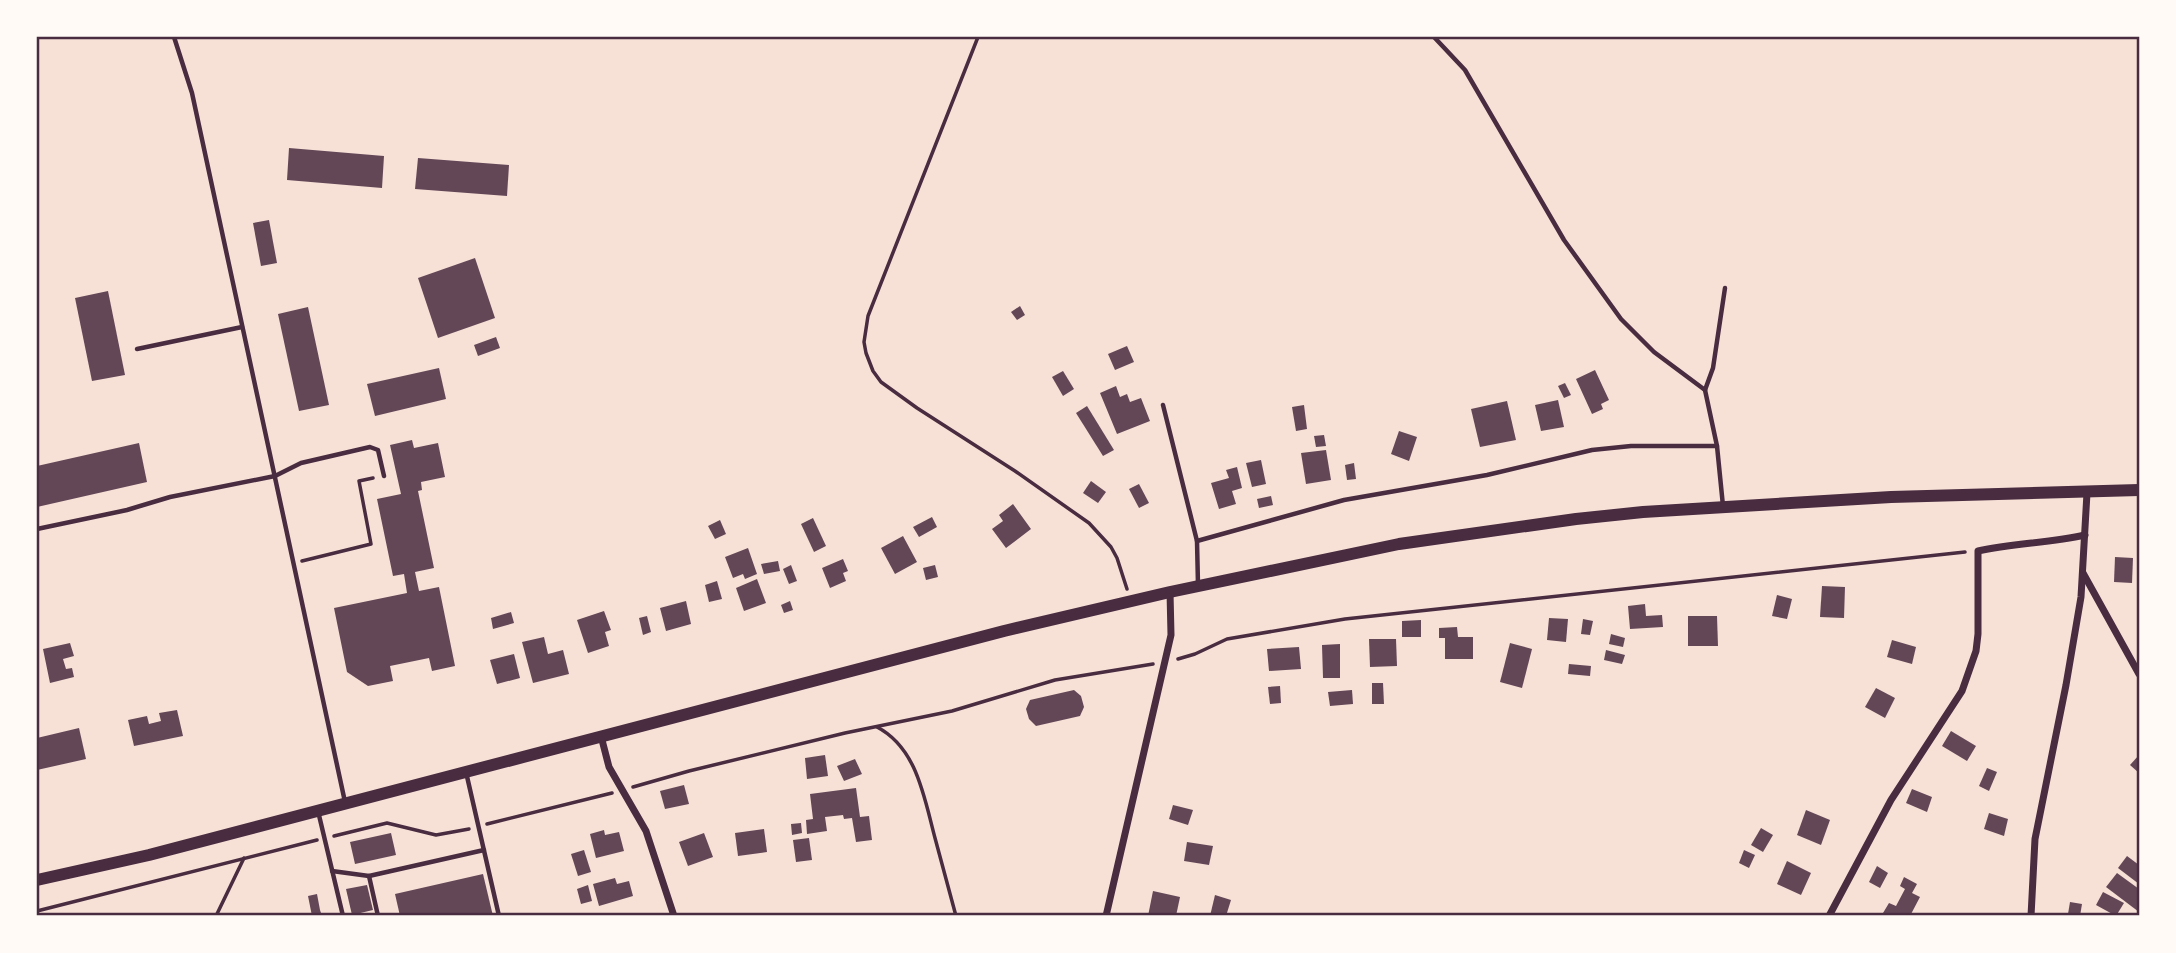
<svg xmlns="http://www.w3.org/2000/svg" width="2176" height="953" font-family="'IBM Plex Sans',sans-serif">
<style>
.building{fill:#644757}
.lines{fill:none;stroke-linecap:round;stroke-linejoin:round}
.path{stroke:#4a2c40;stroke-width:3.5}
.service{stroke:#4a2c40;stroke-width:4.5}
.minor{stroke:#4a2c40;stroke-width:7}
.secondary{stroke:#4a2c40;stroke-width:12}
.neatline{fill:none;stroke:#4a2c40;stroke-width:2.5}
</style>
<rect width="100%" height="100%" fill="#f7e1d7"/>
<g class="building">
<path d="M289 148 384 156 382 188 287 180Z"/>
<path d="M418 158 509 165 507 196 415 189Z"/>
<path d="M269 220 277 263 261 266 253 223Z"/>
<path d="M475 258 495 318 438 338 418 278Z"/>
<path d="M108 291 125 375 92 381 75 298Z"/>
<path d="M1020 306 1025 315 1017 320 1011 312Z"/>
<path d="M308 307 329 405 299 411 278 314Z"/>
<path d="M496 337 500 348 478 356 474 345Z"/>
<path d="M1127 346 1134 362 1115 370 1108 354Z"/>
<path d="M439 368 446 399 375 416 367 384Z"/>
<path d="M1595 370 1609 400 1601 404 1603 409 1592 414 1576 379Z"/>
<path d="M1063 371 1074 389 1063 396 1052 377Z"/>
<path d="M1565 383 1571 395 1564 398 1558 386Z"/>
<path d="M1116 386 1120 397 1127 394 1130 402 1141 398 1150 421 1117 434 1100 393Z"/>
<path d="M1558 400 1564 427 1541 431 1535 405Z"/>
<path d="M1507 401 1516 440 1480 447 1471 409Z"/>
<path d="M1304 405 1307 429 1296 431 1292 407Z"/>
<path d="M1087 406 1114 450 1103 456 1076 413Z"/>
<path d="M1399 431 1417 437 1409 461 1391 454Z"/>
<path d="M1324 435 1326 446 1316 447 1314 436Z"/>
<path d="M412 440 414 448 438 443 445 477 421 482 422 490 418 491 434 568 415 572 419 591 439 587 455 666 432 671 429 658 390 666 393 681 368 686 347 672 334 608 407 593 404 574 393 576 377 499 401 494 390 445Z"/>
<path d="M139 443 147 482 37 507V466Z"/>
<path d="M1326 450 1331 480 1306 484 1301 453Z"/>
<path d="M1261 460 1266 484 1252 487 1246 463Z"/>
<path d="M1354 463 1356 479 1347 480 1345 465Z"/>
<path d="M1237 467 1242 488 1232 491 1236 504 1219 509 1211 483 1229 478 1226 470Z"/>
<path d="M1091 481 1106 492 1098 503 1083 493Z"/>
<path d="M1139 484 1149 503 1139 508 1129 489Z"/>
<path d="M1271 496 1273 505 1259 508 1257 499Z"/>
<path d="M1013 504 1031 529 1006 548 992 529 1003 521 999 515Z"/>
<path d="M932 517 937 527 919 537 913 527Z"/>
<path d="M813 518 826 546 814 552 801 524Z"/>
<path d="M720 520 726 534 715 539 708 526Z"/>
<path d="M903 536 917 562 895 574 881 548Z"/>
<path d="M748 548 757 574 745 579 743 574 733 578 725 557Z"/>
<path d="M2115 557 2133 558 2132 583 2114 582Z"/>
<path d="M843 559 848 571 843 573 846 581 830 588 822 568Z"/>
<path d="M778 561 780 571 764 574 761 564Z"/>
<path d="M791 565 797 581 789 584 783 569Z"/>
<path d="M935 565 938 577 926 580 923 568Z"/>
<path d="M757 579 766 603 744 611 736 588Z"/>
<path d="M717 581 722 599 709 602 705 585Z"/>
<path d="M1822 586 1845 587 1844 618 1820 617Z"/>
<path d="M1777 595 1792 599 1787 619 1772 616Z"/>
<path d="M686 601 691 624 666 631 660 608Z"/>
<path d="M790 601 793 610 784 613 781 605Z"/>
<path d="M1645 604 1646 616 1662 615 1663 627 1630 629 1628 606Z"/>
<path d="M604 611 611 630 605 632 609 646 588 653 577 620Z"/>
<path d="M511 612 514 623 493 629 491 618Z"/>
<path d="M647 616 651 632 643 635 639 618Z"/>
<path d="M1688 616H1717L1718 646H1688Z"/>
<path d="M1549 618 1568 619 1566 642 1547 640Z"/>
<path d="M1583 619 1593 621 1590 635 1581 634Z"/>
<path d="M1421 620V637H1402V621Z"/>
<path d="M1457 627 1458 637H1473V659H1445V638H1439V628Z"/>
<path d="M1611 634 1625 638 1623 647 1609 644Z"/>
<path d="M544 637 548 654 563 650 569 674 533 683 522 642Z"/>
<path d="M1369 639H1396L1397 666 1370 667Z"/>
<path d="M1892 640 1916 647 1912 664 1887 657Z"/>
<path d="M70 643 74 656 63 659 66 669 72 668 74 677 50 683 43 649Z"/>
<path d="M1510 643 1532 649 1522 688 1500 682Z"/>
<path d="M1340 644V678H1323L1322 645Z"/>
<path d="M1299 647 1301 669 1269 671 1267 649Z"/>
<path d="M1606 650 1625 655 1622 664 1604 660Z"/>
<path d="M514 654 520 678 497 684 490 660Z"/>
<path d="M1569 664 1591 666 1590 676 1568 674Z"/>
<path d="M1372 683H1383L1384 704H1372Z"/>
<path d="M1280 686 1281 703 1270 704 1268 687Z"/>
<path d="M1876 688 1895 698 1885 718 1865 707Z"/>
<path d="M1074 690 1081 696 1084 707 1080 716 1036 726 1029 719 1026 709 1030 700Z"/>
<path d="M1352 690 1353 704 1330 706 1328 692Z"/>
<path d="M177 710 183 736 134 746 128 720 147 716 149 724 161 721 159 713Z"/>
<path d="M79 728 86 759 37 770V738Z"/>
<path d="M1951 731 1976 746 1967 761 1942 746Z"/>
<path d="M825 755 828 776 807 779 805 758Z"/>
<path d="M2139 755V773L2130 765Z"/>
<path d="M855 759 862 774 844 781 837 766Z"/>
<path d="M1987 768 1997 772 1989 791 1979 786Z"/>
<path d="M684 785 689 804 665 809 660 791Z"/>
<path d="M856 788 860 817 869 816 872 840 856 842 852 818 844 819 843 815 825 817 827 831 807 834 806 820 813 819 810 794Z"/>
<path d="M1912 789 1932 797 1927 812 1906 803Z"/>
<path d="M1173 805 1193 810 1188 825 1169 819Z"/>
<path d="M1806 810 1830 820 1821 845 1797 835Z"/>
<path d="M1989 813 2008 819 2004 836 1984 829Z"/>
<path d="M801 823 802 833 792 835 791 824Z"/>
<path d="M1761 828 1773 835 1763 852 1751 845Z"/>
<path d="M764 829 767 852 738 856 735 833Z"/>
<path d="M604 830 605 835 619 832 624 851 596 858 590 834Z"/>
<path d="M391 833 396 855 355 864 350 842Z"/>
<path d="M704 833 713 857 688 866 679 842Z"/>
<path d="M809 838 812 860 796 862 793 840Z"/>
<path d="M1187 842 1213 846 1209 865 1184 861Z"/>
<path d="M584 850 591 872 578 876 571 854Z"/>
<path d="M1744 850 1755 855 1749 868 1739 863Z"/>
<path d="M2127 856 2139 865V884L2118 868Z"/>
<path d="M1787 861 1811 873 1801 895 1777 884Z"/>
<path d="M1877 866 1888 873 1880 888 1869 882Z"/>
<path d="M2117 873 2139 889V912L2106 887Z"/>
<path d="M483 874 493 916H400L395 894Z"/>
<path d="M1904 877 1917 884 1912 893 1920 897 1910 916H1890L1883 913 1889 903 1896 906 1905 889 1900 886Z"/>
<path d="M615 878 617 884 629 881 633 896 599 906 593 884Z"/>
<path d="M367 885 373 910 352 915 346 889Z"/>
<path d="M588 885 592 901 581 904 577 889Z"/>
<path d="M1153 891 1180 897 1176 916H1148Z"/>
<path d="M2103 892 2124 903 2116 916 2096 905Z"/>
<path d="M317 894 320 910 322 916H312L308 896Z"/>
<path d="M1215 895 1231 900 1226 916H1210Z"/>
<path d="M2070 902 2082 904 2080 916 2068 914Z"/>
</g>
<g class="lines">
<g class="path">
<path d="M978 37 868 316 864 342 866 353 873 371 881 382 917 408 1015 471 1089 523 1111 547 1117 558 1127 589"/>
<path d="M302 561 371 544 359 481 373 478"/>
<path d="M1178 659 1195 654 1227 639 1345 619 1965 552"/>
<path d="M877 727C917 748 924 797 935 838 942 864 949 890 956 916"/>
<path d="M633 787 689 771 845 733 952 711 1055 680 1153 664"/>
<path d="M487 824 612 793"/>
<path d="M334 836 387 823 436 835 469 829"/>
<path d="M37 911 317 840"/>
<path d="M216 916 244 858"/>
</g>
<g class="service">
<path d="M174 37 192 93 345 802"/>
<path d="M1434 37 1465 70 1564 240 1621 319 1654 352 1705 390"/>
<path d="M137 349 242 327"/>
<path d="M1163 405 1197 541 1198 585"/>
<path d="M1723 506 1717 446 1705 390 1713 368 1725 288"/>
<path d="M37 529 127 510 170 497 275 476 301 463 370 447 378 450 384 476"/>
<path d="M1197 541 1344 500 1487 475 1592 450 1631 446H1717"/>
<path d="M466 772 499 916"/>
<path d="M318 811 343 916"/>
<path d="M332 871 369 876 484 850"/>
<path d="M369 876 378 916"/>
</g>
<g class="minor">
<path d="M2083 573 2139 674"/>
<path d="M601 736 609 767 646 831 674 916"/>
<path d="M1106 916 1171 635 1170 592"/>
<path d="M1829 916 1891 800 1962 691 1976 651 1978 634V551C2014 543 2050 543 2085 535"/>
<path d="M2031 916 2035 839 2066 685 2081 597 2087 493"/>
</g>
<path class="secondary" d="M37 880 149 855 1004 631 1170 592 1399 544 1576 519 1643 512 1891 497 2139 490"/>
</g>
<rect width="2176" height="953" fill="none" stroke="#fffaf5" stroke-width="77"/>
<rect x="38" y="38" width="2100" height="876" class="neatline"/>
</svg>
